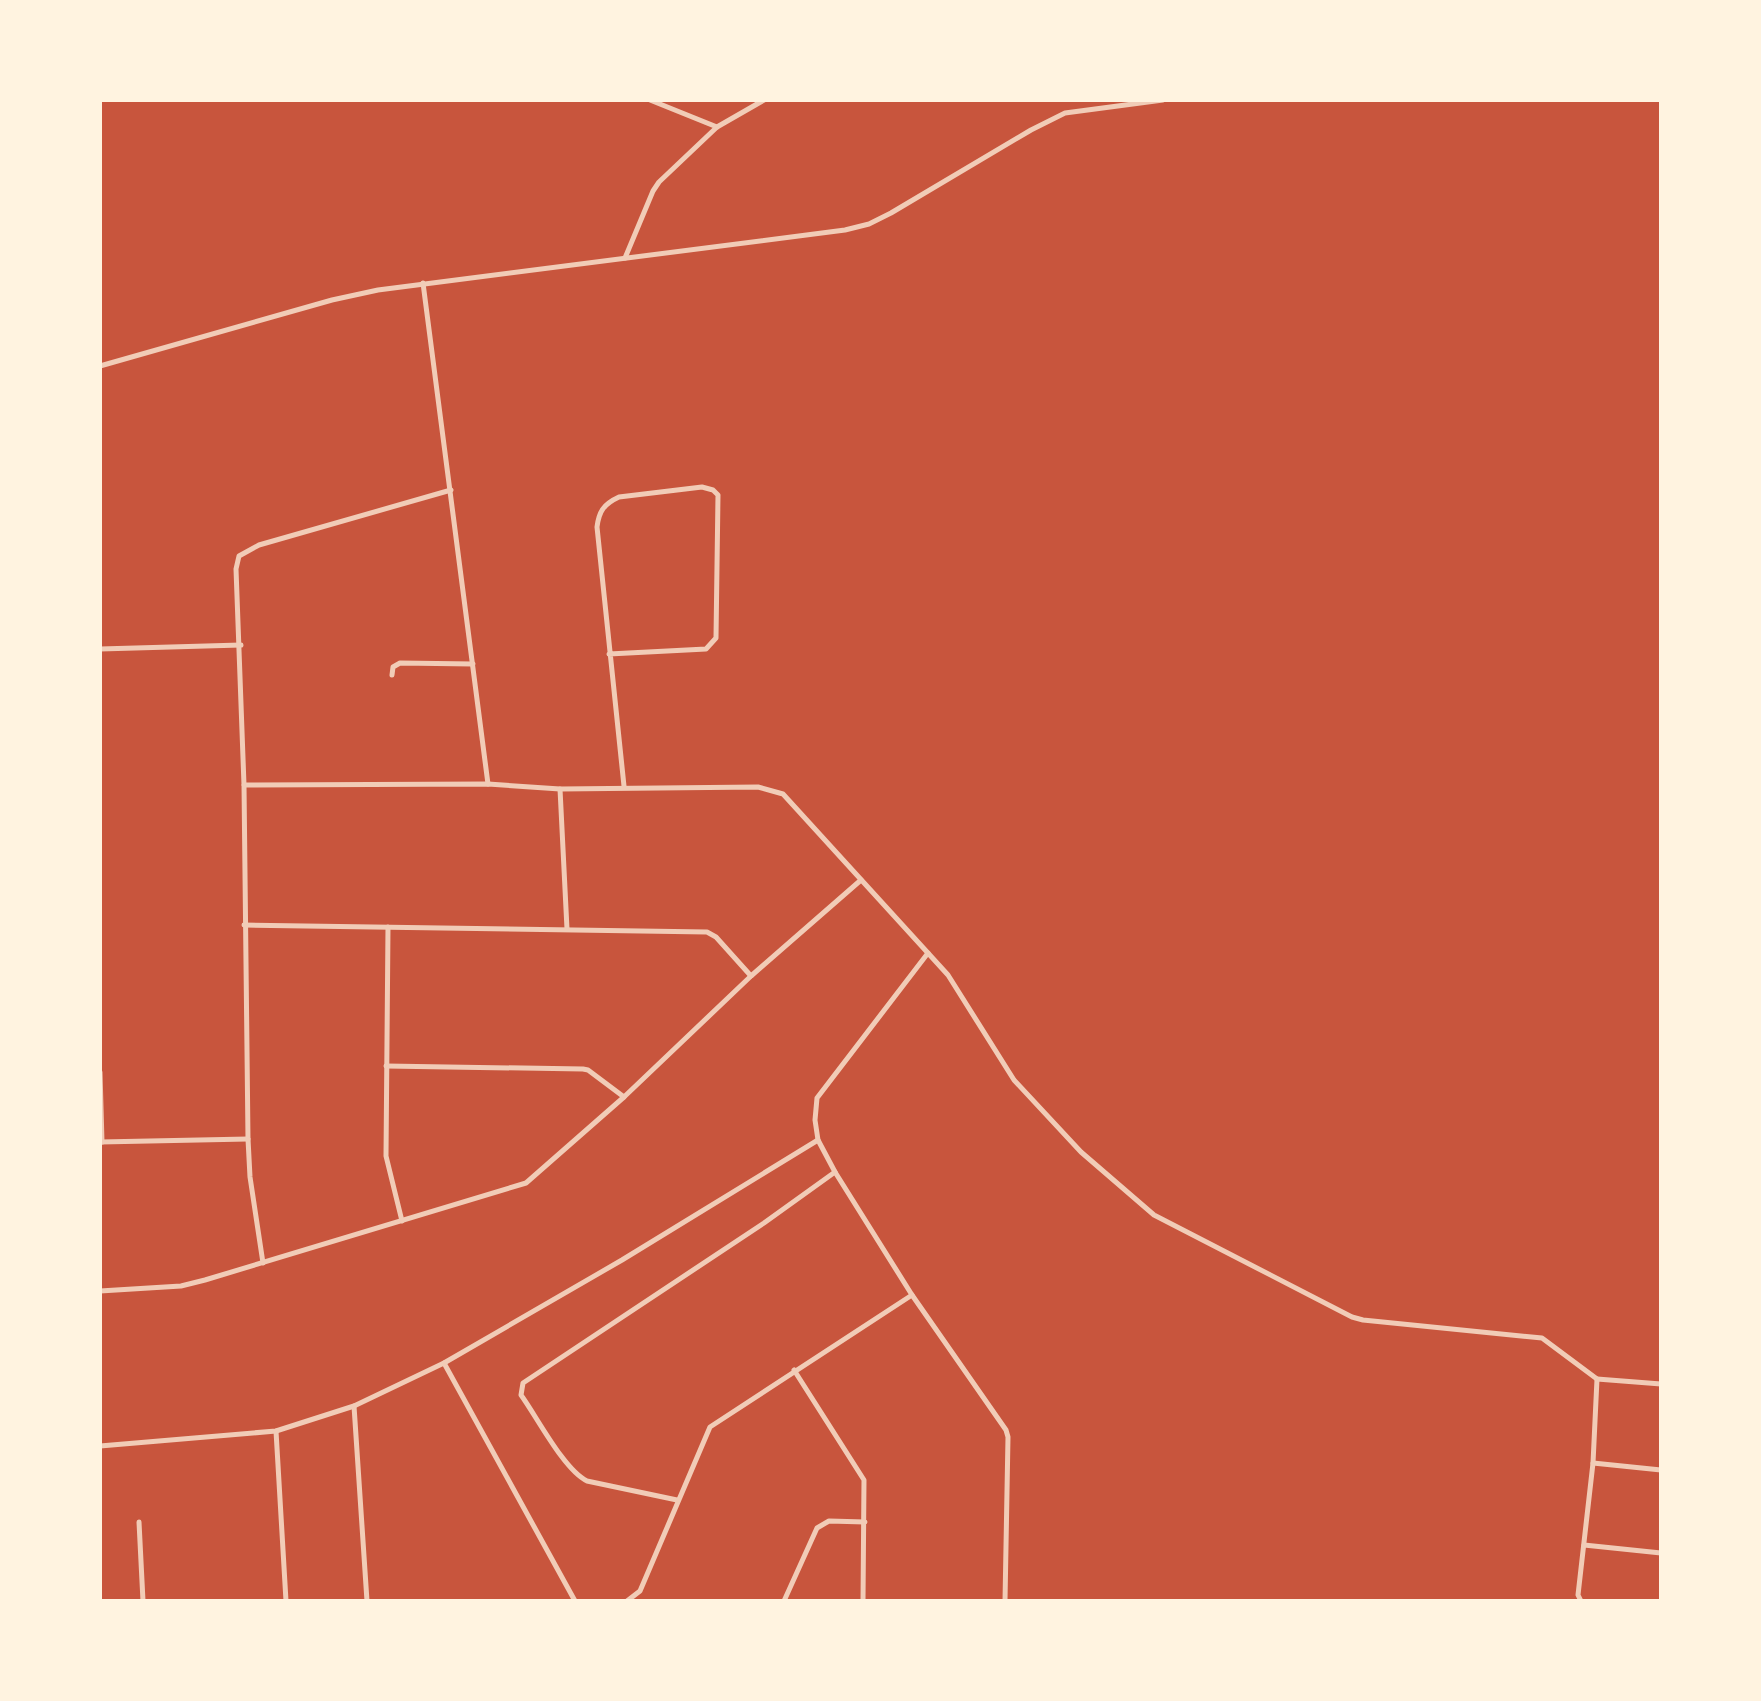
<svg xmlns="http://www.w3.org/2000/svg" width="1761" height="1701" font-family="'Golos Text',sans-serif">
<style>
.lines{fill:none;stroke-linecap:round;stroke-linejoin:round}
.minor{stroke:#f1ccb7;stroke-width:5}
</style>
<rect width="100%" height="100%" fill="#c8553d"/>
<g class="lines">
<g class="minor">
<path d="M650 100 717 127"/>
<path d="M625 258 653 191 659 182 717 127 764 100"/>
<path d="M423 283 488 784"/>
<path d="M100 366 332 300 378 290 845 230 869 224 891 213 1031 130 1065 113 1163 100"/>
<path d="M100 649 241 645"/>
<path d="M609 654 706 649 716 638 718 495 713 490 702 487 619 497C604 504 599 511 597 527L624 786"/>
<path d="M392 675 393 667 400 663 473 664"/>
<path d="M244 785 488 784 560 789 758 787 783 794 948 975 1014 1080 1081 1152 1154 1215 1352 1317 1363 1320 1542 1338 1597 1379"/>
<path d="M560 789 567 929"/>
<path d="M244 925 707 932 716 937 751 976"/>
<path d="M388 927 386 1156 402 1221"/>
<path d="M928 953 817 1098 815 1120 818 1140 835 1172 912 1295 1006 1430 1008 1437 1005 1601"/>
<path d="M386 1066 583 1069 588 1070 624 1097"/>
<path d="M100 1072 102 1142"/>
<path d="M100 1142 248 1139"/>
<path d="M263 1263 250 1177 248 1139 244 785 236 569 239 556 259 545 451 490"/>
<path d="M100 1291 181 1286 205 1280 526 1183 624 1097 751 976 861 880"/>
<path d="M444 1363 575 1601"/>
<path d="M794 1370 864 1480 863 1601"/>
<path d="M354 1406 367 1601"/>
<path d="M276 1431 286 1601"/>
<path d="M100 1446 276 1431 354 1406 444 1363 622 1260 818 1140"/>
<path d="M1593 1463 1661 1470"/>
<path d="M677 1500 587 1481C564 1470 537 1417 521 1395L523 1383 764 1223 835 1172"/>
<path d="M139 1522 143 1601"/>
<path d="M1584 1545 1661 1553"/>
<path d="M627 1601 640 1591 710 1427 912 1295"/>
<path d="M784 1601 817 1528 829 1521 865 1522"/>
<path d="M1581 1601 1578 1595 1593 1463 1597 1379 1661 1384"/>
</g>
</g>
<rect width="1761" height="1701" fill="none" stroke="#fff3e0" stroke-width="204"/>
</svg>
